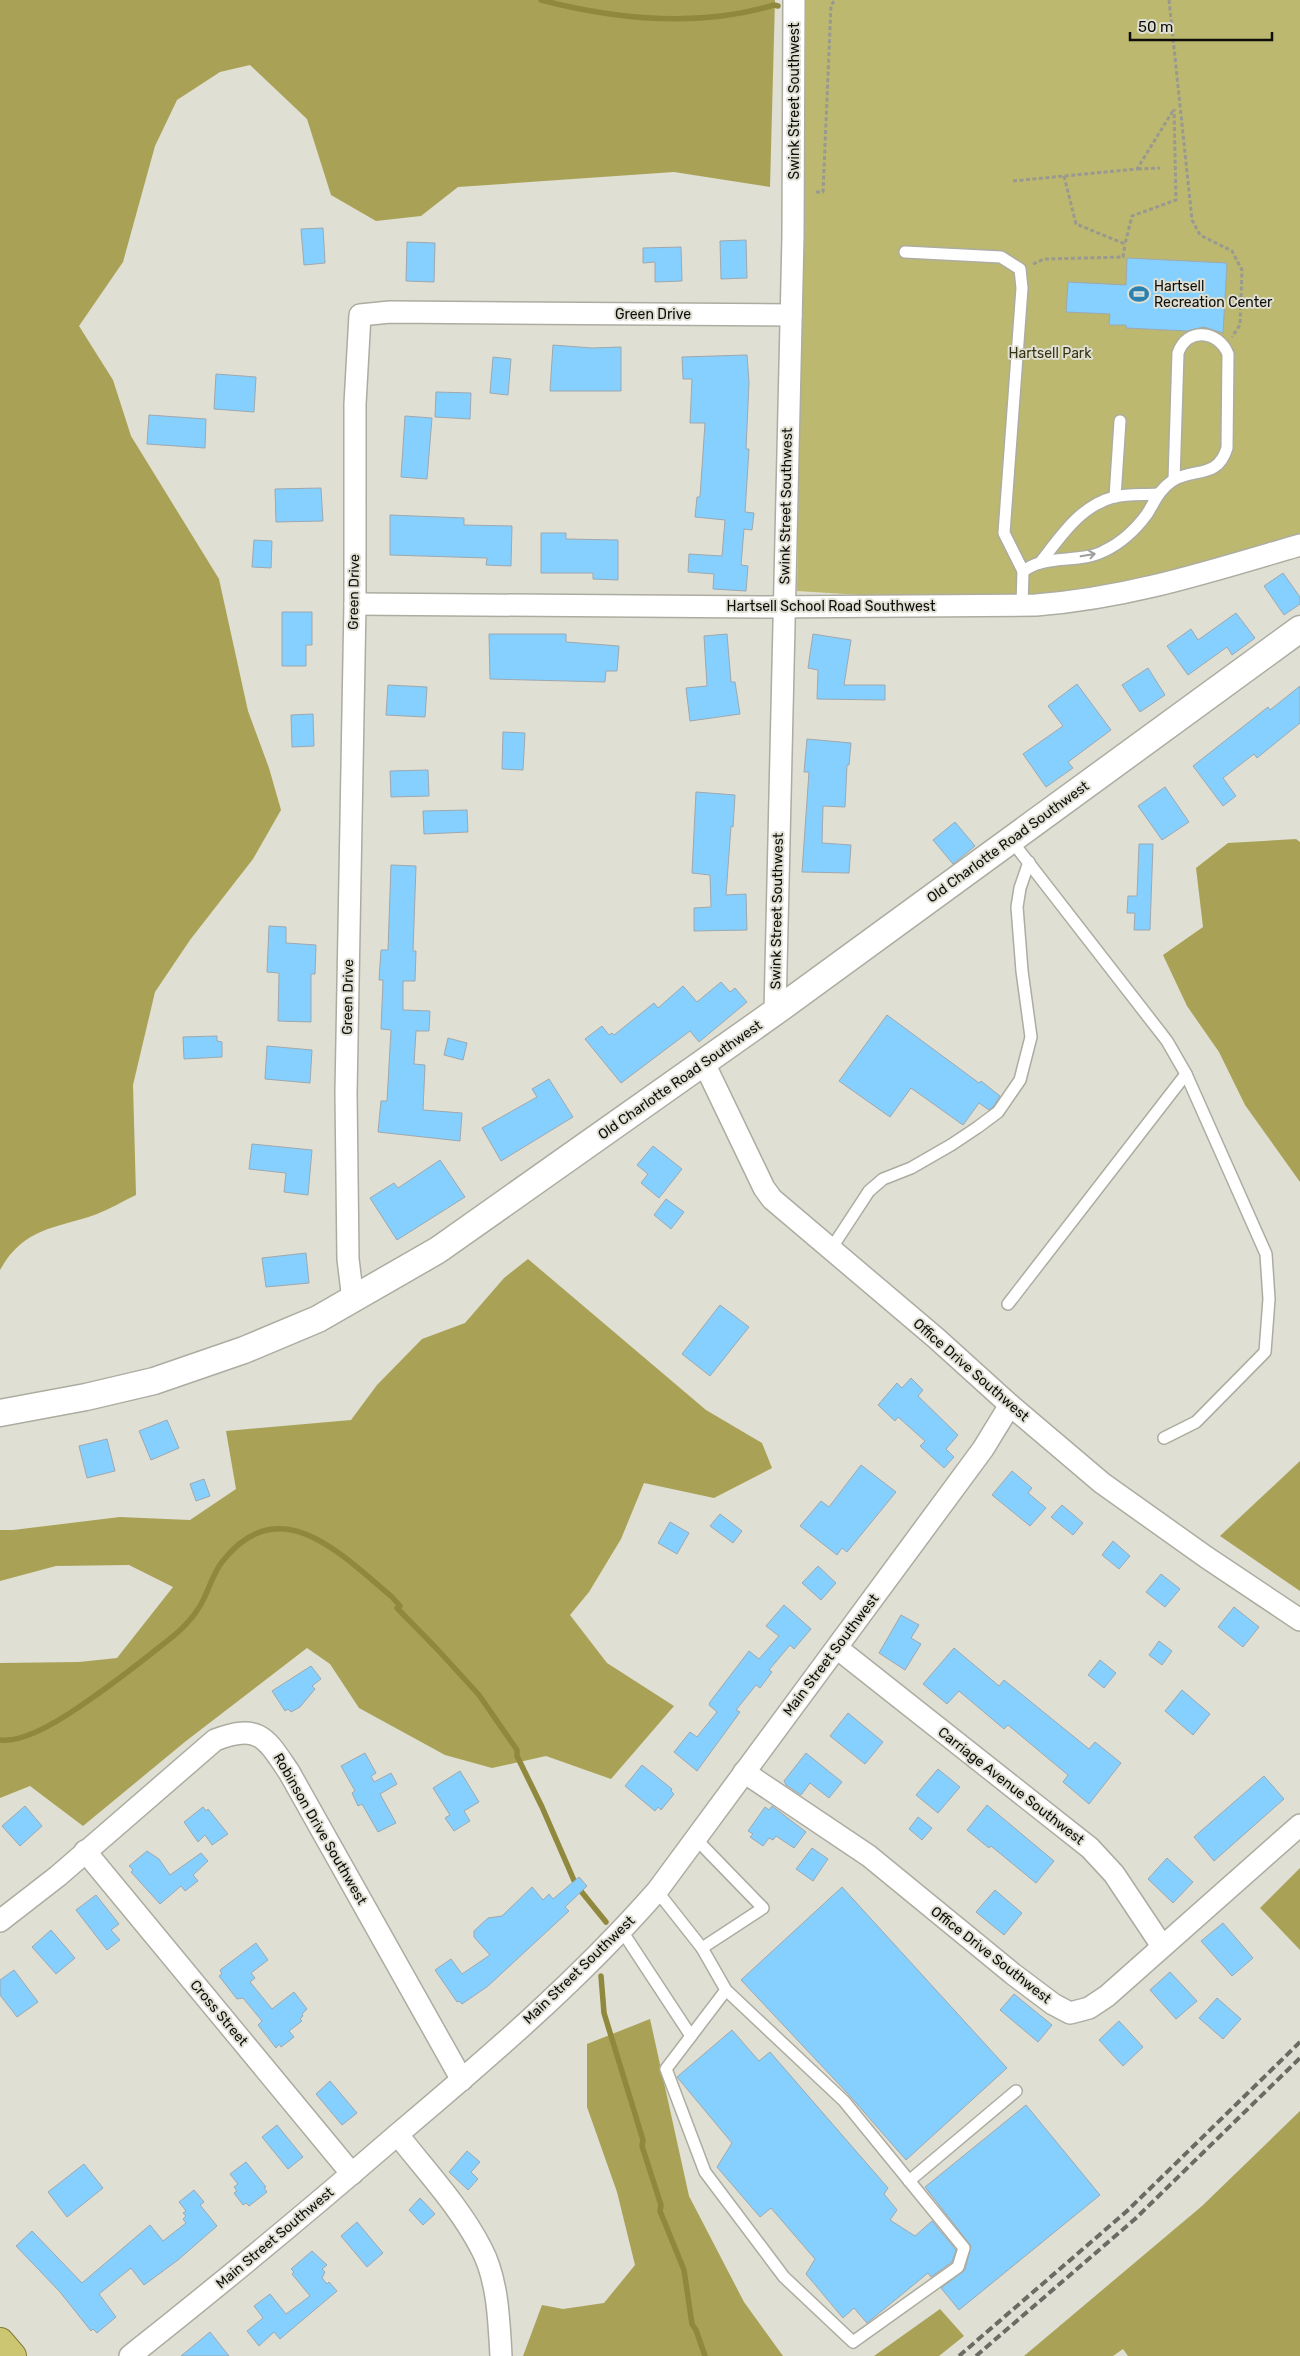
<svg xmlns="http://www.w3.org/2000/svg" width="1300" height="2356" font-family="Rubik,sans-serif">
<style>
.green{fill:#bdb86f}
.forest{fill:#a9a256}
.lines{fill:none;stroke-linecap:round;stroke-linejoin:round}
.stream{stroke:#90893d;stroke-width:5.5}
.building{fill:#85d0fe;stroke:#9ea8af}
.service-casing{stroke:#acaca1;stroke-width:14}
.minor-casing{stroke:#acaca1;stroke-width:24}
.tertiary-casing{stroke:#acaca1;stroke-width:29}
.trunk-casing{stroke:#827c37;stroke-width:30}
.path{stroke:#9a9990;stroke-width:3;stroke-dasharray:4 2.5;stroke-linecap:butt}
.service{stroke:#fff;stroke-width:11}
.minor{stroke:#fff;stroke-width:21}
.tertiary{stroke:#fff;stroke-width:26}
.trunk{stroke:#ccc672;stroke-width:28}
.rail{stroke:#6b6a63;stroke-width:4;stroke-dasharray:8 4;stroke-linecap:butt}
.oneway{stroke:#9f9e9d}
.labels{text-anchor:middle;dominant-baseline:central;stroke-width:4;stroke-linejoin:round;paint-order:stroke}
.street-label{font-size:14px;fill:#0e0d0a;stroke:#dfdfd3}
.poi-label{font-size:14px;fill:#0e0d0a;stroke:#dfdfd3;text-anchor:start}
.park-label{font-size:14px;fill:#363311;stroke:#dfdfd3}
</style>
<rect width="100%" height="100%" fill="#dfdfd3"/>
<path class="green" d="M806 0H1300V545L1022 605 797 591Z"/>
<g class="forest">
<path d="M0 0H775L770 187 674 172 458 187 421 216 376 221 331 195 307 119 250 65 220 72 177 100 155 146 123 262 79 326 113 380 131 436 219 579 248 711 269 768 281 810 253 859 190 940 155 992 133 1085 136 1195C123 1201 110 1209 97 1214 55 1229 24 1227 0 1270Z"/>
<path d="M1296 839 1300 842V1182L1245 1105 1219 1052 1187 1006 1163 955 1203 927 1196 868 1228 843Z"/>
<path d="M528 1259 706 1410 762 1443 772 1468 714 1498 644 1483 621 1539 589 1592 570 1615 607 1663 674 1706 611 1779 546 1756 492 1768 445 1755 359 1708 330 1664 307 1648 186 1741 83 1826 30 1786 0 1798V1663L79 1662 117 1658 173 1587 129 1565 56 1566 0 1581V1530H13L120 1517 190 1520 236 1489 226 1431 351 1420 377 1385 422 1339 465 1323 504 1278Z"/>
<path d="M1300 1461V1591L1220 1536Z"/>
<path d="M1300 1868V1950L1260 1908Z"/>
<path d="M650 2019 689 2196 744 2302 783 2356H523L542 2305 563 2309 604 2303 635 2265 617 2192 587 2107V2044Z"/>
<path d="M1300 2111V2356H1128L1123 2349 1113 2356H1024L1202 2206Z"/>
<path d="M940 2309 964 2336 939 2356H874Z"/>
</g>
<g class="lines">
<g class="stream">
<path d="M541 0C618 20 698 28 774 5L778 6"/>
<path d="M0 1740C23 1743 60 1720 79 1707 104 1690 128 1672 152 1653 168 1640 186 1628 198 1609 208 1595 211 1576 222 1562 279 1488 341 1554 392 1597L400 1606 397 1608 438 1650 479 1695 517 1750V1756L542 1807 576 1885 606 1922"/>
<path d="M601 1976 604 2013 643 2140 642 2146 661 2205 660 2211 684 2270 692 2324 696 2330 705 2356"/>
</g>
</g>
<g class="building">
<path d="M323 228 325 263 304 265 301 229Z"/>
<path d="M746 240 747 278 721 279 720 241Z"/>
<path d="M407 242 435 243 434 282 406 281Z"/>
<path d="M681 247 682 281 655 282V262L643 263V248Z"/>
<path d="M1127 258 1227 263 1223 333 1204 327 1187 331 1126 328V325H1109L1110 314 1066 312 1068 282 1126 285Z"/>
<path d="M553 345 592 348 621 347V391H550Z"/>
<path d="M747 355 749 382 746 449H749L745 512 754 513 752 530 744 529 741 565 748 566 746 591 713 589 714 574 688 572 689 554 722 556 725 520 695 517 697 497H700L705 423H690L692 379H683L682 357Z"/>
<path d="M493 357 511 359 508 395 490 393Z"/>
<path d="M216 374 256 377 254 412 214 409Z"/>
<path d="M436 392 471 393 470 419 435 417Z"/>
<path d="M149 415 206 419 205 448 147 444Z"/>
<path d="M405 416 432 418 427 479 401 477Z"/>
<path d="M321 488 323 521 276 522 275 489Z"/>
<path d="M390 515 464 518V525L512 526 511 566 486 565 487 558 390 555Z"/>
<path d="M541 533H566V539L618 540V580L593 579V573H541Z"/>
<path d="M254 540 272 541 271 568 252 567Z"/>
<path d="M1283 573 1300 597V604L1284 615 1264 586Z"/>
<path d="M282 612H312V645H306V666H282Z"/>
<path d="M1236 613 1255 638 1232 655 1227 647 1188 675 1167 646 1191 629 1198 640Z"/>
<path d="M489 634H566V642L619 646 617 671H606L605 682 490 679Z"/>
<path d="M727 634 731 682H735L740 714 690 721 686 688 707 686 704 636Z"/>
<path d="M813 634 851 640 844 685H885V700L817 699 818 670 808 668Z"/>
<path d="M1148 668 1165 695 1140 712 1122 685Z"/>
<path d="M1077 684 1111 730 1068 762 1073 768 1046 787 1023 754 1063 726 1048 706Z"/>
<path d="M388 685 427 687 425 717 386 715Z"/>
<path d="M1300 686V723L1257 758 1254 754 1223 778 1236 796 1223 806 1193 766 1268 707 1270 710Z"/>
<path d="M313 714 314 746 292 747 291 715Z"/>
<path d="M503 732 525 733 523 770 502 769Z"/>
<path d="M807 739 851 743 849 765H847L845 807 823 806 822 843 851 845 849 873 802 872 809 772H804Z"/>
<path d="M428 770 429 796 391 797 390 771Z"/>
<path d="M1165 787 1189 822 1162 840 1138 806Z"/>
<path d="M696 792 735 795 733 827 731 826 726 895 746 894 747 930 694 931V908L711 907 710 875 692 873Z"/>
<path d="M467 810 468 832 424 834 423 811Z"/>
<path d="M955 822 975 846 953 864 933 840Z"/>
<path d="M1139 844H1153L1150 930H1134L1135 913H1127L1128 896H1137Z"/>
<path d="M391 865 416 866 413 951H416L415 981H403V1010L430 1011 429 1031H416L414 1064 425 1065 423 1110 462 1113 460 1141 378 1132 381 1101H387L391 1030 381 1029 383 980H379L381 950H388Z"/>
<path d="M269 926 286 927V943L316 945 315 974H311V1022L278 1021 279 973 267 972Z"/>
<path d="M721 982 730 992 735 988 747 1002 699 1042 690 1031 621 1083 585 1039 602 1026 609 1035 612 1033 614 1035 654 1003 658 1008 683 986 697 1002Z"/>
<path d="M887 1015 979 1083 981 1081 1000 1096 993 1107 989 1110 979 1103 963 1125 911 1088 890 1117 839 1081Z"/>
<path d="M217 1036V1041L222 1042V1057L184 1059 183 1037Z"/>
<path d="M448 1038 467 1043 463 1060 444 1055Z"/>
<path d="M267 1046 312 1050 310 1083 265 1079Z"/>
<path d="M549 1079 573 1117 501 1161 482 1128 537 1097 532 1089Z"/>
<path d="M252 1144 312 1150 308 1195 284 1192 286 1173 249 1169Z"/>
<path d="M653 1146 682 1169 659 1198 641 1183 648 1174 637 1165Z"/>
<path d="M440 1160 465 1197 397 1240 370 1198 394 1183 398 1188Z"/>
<path d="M666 1199 684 1212 671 1229 654 1215Z"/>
<path d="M306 1253 309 1283 266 1287 262 1258Z"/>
<path d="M720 1305 749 1327 710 1376 682 1354Z"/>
<path d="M911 1378 923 1390 918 1396 958 1435 946 1449 954 1457 944 1468 920 1446 925 1441 898 1417 895 1421 878 1405 897 1383 902 1388Z"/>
<path d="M167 1420 179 1448 151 1460 139 1431Z"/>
<path d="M107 1439 115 1471 87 1478 79 1446Z"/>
<path d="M861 1465 896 1492 847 1552 842 1548 837 1555 800 1526 821 1501 829 1507Z"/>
<path d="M1012 1471 1032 1488 1028 1493 1046 1508 1030 1526 992 1495Z"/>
<path d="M204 1479 210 1496 196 1501 190 1484Z"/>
<path d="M1062 1505 1083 1523 1073 1535 1051 1517Z"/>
<path d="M720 1514 742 1531 733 1543 710 1526Z"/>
<path d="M670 1522 689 1533 677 1554 658 1543Z"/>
<path d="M1113 1541 1130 1556 1119 1569 1102 1555Z"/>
<path d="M818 1566 836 1583 821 1600 802 1583Z"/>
<path d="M1161 1574 1180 1589 1165 1607 1146 1592Z"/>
<path d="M784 1605 811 1629 794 1649 790 1645 769 1670 772 1672 760 1688 756 1685 736 1710 740 1712 697 1771 674 1752 690 1732 697 1737 717 1712 709 1705 710 1702 749 1651 759 1659 779 1636 766 1626Z"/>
<path d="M1234 1607 1259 1627 1243 1647 1218 1627Z"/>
<path d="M901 1615 919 1625 911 1638 921 1644 905 1670 879 1653Z"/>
<path d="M1159 1641 1172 1651 1162 1665 1149 1655Z"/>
<path d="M954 1648 999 1686 1004 1680 1089 1749 1095 1742 1121 1763 1089 1804 1063 1782 1068 1775 1008 1725 1004 1729 959 1691 947 1704 923 1684Z"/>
<path d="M1100 1660 1116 1673 1104 1688 1088 1675Z"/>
<path d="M311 1666 321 1679 312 1686 315 1689 300 1707 291 1712 288 1709 285 1711 272 1691Z"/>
<path d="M1182 1690 1210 1714 1193 1735 1165 1711Z"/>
<path d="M848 1713 883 1742 865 1764 830 1736Z"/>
<path d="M365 1753 376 1773 371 1776 374 1782 391 1773 397 1784 380 1794 396 1823 378 1832 362 1804 358 1806 352 1793 355 1791 341 1766Z"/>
<path d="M806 1753 842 1782 829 1798 810 1783 801 1795 786 1785 784 1781Z"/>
<path d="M642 1765 672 1789 671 1791 674 1794 661 1810 658 1807 655 1811 625 1786Z"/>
<path d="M938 1769 960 1787 938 1813 916 1795Z"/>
<path d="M460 1771 479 1802 464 1811 470 1821 454 1831 445 1818 450 1815 433 1788Z"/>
<path d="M1264 1776 1284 1799 1214 1861 1194 1837Z"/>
<path d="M987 1805 1054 1861 1036 1883 991 1846 989 1848 967 1830Z"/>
<path d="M25 1806 42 1826 20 1846 2 1826Z"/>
<path d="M772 1806 806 1832 794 1848 776 1836 773 1840 769 1838 763 1846 750 1837 753 1834 748 1831 765 1807 769 1810Z"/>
<path d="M203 1807 206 1811 208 1809 228 1834 212 1845 205 1835 198 1842 184 1822Z"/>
<path d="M918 1817 932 1828 922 1840 909 1829Z"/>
<path d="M812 1848 828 1859 813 1881 796 1869Z"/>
<path d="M147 1851 159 1859 170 1875 201 1853 208 1861 193 1875 198 1881 185 1891 181 1886 160 1904 131 1872 133 1870 129 1866Z"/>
<path d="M1167 1858 1193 1882 1173 1903 1148 1879Z"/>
<path d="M579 1877 587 1886 565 1907 569 1911 488 1986 462 2004 459 2001 457 2002 435 1970 451 1959 462 1974 490 1955 474 1937V1931L488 1918 502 1916 532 1887 543 1900 549 1894 553 1899Z"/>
<path d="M842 1887 1007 2068 906 2160 850 2096 741 1980Z"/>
<path d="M995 1890 1022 1913 1004 1935 976 1912Z"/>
<path d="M96 1895 119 1924 111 1930 120 1940 107 1950 76 1910Z"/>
<path d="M1223 1923 1253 1958 1232 1976 1201 1941Z"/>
<path d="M51 1930 75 1958 56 1974 32 1947Z"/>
<path d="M256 1943 268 1960 251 1973 255 1978 250 1982 272 2009 294 1992 307 2009 302 2014 303 2016 300 2019 302 2021 289 2031 294 2037 281 2047 279 2044 276 2048 258 2025 262 2021 243 1998 237 1999 219 1976 222 1974 220 1970Z"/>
<path d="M14 1970 38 2002 17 2017 0 1995V1980Z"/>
<path d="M1170 1972 1197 2001 1176 2019 1150 1990Z"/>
<path d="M1014 1994 1052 2025 1038 2042 1000 2010Z"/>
<path d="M1217 1998 1241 2019 1223 2039 1199 2018Z"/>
<path d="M1119 2021 1143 2047 1123 2066 1099 2040Z"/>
<path d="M732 2030 759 2061 770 2052 888 2188 884 2194 897 2210 890 2220 915 2236 932 2221 956 2250 952 2262 931 2277 928 2273 867 2323 854 2308 843 2318 806 2274 815 2259 771 2208 760 2217 717 2167 732 2143 677 2077Z"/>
<path d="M330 2081 357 2113 342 2125 316 2094Z"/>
<path d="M1026 2105 1100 2195 959 2310 941 2288 965 2270 971 2246 925 2187Z"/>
<path d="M277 2125 303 2157 288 2169 262 2137Z"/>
<path d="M467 2151 480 2162 471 2172 478 2179 468 2190 449 2172Z"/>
<path d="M246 2162 266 2187 264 2188 267 2192 249 2206 246 2203 243 2205 234 2193 237 2191 234 2187 238 2184 230 2174Z"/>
<path d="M84 2164 103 2188 67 2217 48 2192Z"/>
<path d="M194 2190 204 2202 200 2205 217 2226 178 2260 144 2285 131 2268 99 2294 116 2317 97 2333 93 2329 91 2331 60 2292 16 2246 32 2231 82 2283 150 2225 163 2241 186 2223 183 2219 186 2216 183 2213 186 2211 179 2202Z"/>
<path d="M420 2198 435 2214 423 2225 409 2210Z"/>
<path d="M357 2222 383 2253 367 2267 341 2236Z"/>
<path d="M312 2251 327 2265 322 2269 325 2272 322 2278 327 2284 329 2282 337 2291 280 2339 274 2332 259 2346 247 2331 263 2318 254 2306 270 2294 286 2314 310 2296 292 2274 294 2272 291 2269Z"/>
<path d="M210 2332 229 2356H181Z"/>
</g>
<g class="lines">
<defs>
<g id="service">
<path d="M905 252 1001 257 1020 269 1022 288 1004 533 1023 571 1022 605"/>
<path d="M1115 497 1120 421"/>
<path d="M1040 563C1061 536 1080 506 1114 497 1128 494 1143 495 1157 494"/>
<path d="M1023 571C1028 568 1034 564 1040 563 1060 557 1085 561 1104 551 1121 543 1136 529 1147 514 1155 501 1159 490 1172 481 1194 467 1217 480 1227 448L1228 354C1218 330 1187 327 1178 353L1174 480"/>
<path d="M1011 840 1167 1041 1186 1074 1266 1254 1269 1299 1265 1352 1196 1422 1164 1438"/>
<path d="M831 1249 869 1191 883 1179 911 1168 951 1145 978 1127 998 1112 1020 1080 1031 1037 1022 971 1017 907 1020 888 1029 862"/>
<path d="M1008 1304 1186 1074"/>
<path d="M696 1839 763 1908 702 1948 726 1990 844 2101 964 2248 958 2267 853 2342 784 2277 705 2172 666 2069 726 1990"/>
<path d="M657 1891 702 1948"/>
<path d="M622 1931 691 2036"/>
<path d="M909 2181 1016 2091"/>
</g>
<g id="minor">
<path d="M355 604 765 607 1036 605C1129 598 1211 571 1300 545"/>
<path d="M775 1012 793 237 794 0"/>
<path d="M704 1063 764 1188 772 1199 936 1338 1010 1405 1102 1483 1206 1557 1300 1620"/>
<path d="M353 1300 348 1259 346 1093 355 604V404L360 315 390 312 791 315"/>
<path d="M837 1648 1090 1848 1114 1874 1162 1946"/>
<path d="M744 1772 869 1856 1013 1974 1053 2004 1070 2013 1089 2008 1107 1996 1300 1825"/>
<path d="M85 1851 352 2174"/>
<path d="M0 1921 58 1876 215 1740C259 1723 266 1738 289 1772L462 2080"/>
<path d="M398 2135C426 2171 460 2207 481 2248 498 2279 499 2322 501 2356"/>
<path d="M130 2356C221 2284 310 2210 398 2134 488 2058 579 1980 657 1891L983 1449 1010 1405"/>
</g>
<path id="tertiary" d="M0 1413 86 1397 154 1381 244 1350 318 1319 438 1250 775 1012 1300 629"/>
<path id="trunk" d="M0 2342 12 2356"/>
</defs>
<use href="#service" class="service-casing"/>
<use href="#minor" class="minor-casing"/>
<use href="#tertiary" class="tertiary-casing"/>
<use href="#trunk" class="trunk-casing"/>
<g class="path">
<path d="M1169 0 1192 220 1200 235 1232 251 1242 270 1240 325 1232 337"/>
<path d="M1138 169 1160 168"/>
<path d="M1064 176 1076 224 1125 244 1132 216 1176 200 1174 109"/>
<path d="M1013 181 1137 169 1174 109"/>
<path d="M816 192H823L831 5 835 0"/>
<path d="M1033 264 1044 259 1123 257 1125 244"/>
</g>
<use href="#service" class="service"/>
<use href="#minor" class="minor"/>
<use href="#tertiary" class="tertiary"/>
<use href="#trunk" class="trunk"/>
<g class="rail">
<path d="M959 2356 1127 2211 1300 2042"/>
<path d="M976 2356 1135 2219 1300 2058"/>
</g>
</g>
<defs><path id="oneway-shaft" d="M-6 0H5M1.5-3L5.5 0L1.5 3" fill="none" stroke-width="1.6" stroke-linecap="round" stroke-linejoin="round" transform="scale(1.25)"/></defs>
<use class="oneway" href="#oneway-shaft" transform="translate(1088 555) rotate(-10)"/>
<defs>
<symbol id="stadium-bare" viewBox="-9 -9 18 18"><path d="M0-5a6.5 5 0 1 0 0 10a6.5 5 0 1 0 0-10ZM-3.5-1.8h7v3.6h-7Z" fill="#2a81b0" stroke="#dfdfd3" stroke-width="2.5" paint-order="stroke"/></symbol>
</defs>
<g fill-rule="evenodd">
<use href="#stadium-bare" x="1125" y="280" width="28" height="28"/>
</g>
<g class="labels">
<g class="street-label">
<text transform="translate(794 101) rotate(-90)">Swink Street Southwest</text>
<text x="653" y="314">Green Drive</text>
<text transform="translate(786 506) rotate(-89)">Swink Street Southwest</text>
<text transform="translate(354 592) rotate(-89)">Green Drive</text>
<text x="831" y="606">Hartsell School Road Southwest</text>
<text transform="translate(1008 842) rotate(-36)">Old Charlotte Road Southwest</text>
<text transform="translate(777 911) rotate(-89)">Swink Street Southwest</text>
<text transform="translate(348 997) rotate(-89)">Green Drive</text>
<text transform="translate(680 1080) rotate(-35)">Old Charlotte Road Southwest</text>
<text transform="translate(971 1370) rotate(41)">Office Drive Southwest</text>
<text transform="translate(831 1655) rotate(-53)">Main Street Southwest</text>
<text transform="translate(1011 1786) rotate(38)">Carriage Avenue Southwest</text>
<text transform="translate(320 1829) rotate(60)">Robinson Drive Southwest</text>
<text transform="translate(991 1955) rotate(38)">Office Drive Southwest</text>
<text transform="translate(579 1970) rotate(-44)">Main Street Southwest</text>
<text transform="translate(219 2013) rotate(50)">Cross Street</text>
<text transform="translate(275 2238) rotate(-40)">Main Street Southwest</text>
</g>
<g class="poi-label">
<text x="1154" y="286">Hartsell<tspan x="1154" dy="16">Recreation Center</tspan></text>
</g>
<g class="park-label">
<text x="1050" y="353">Hartsell Park</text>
</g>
</g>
<path d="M1130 32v8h142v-8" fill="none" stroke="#0e0d0a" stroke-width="2.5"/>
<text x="1138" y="32" font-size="15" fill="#0e0d0a" stroke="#dfdfd3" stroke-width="4" paint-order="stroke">50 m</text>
</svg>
